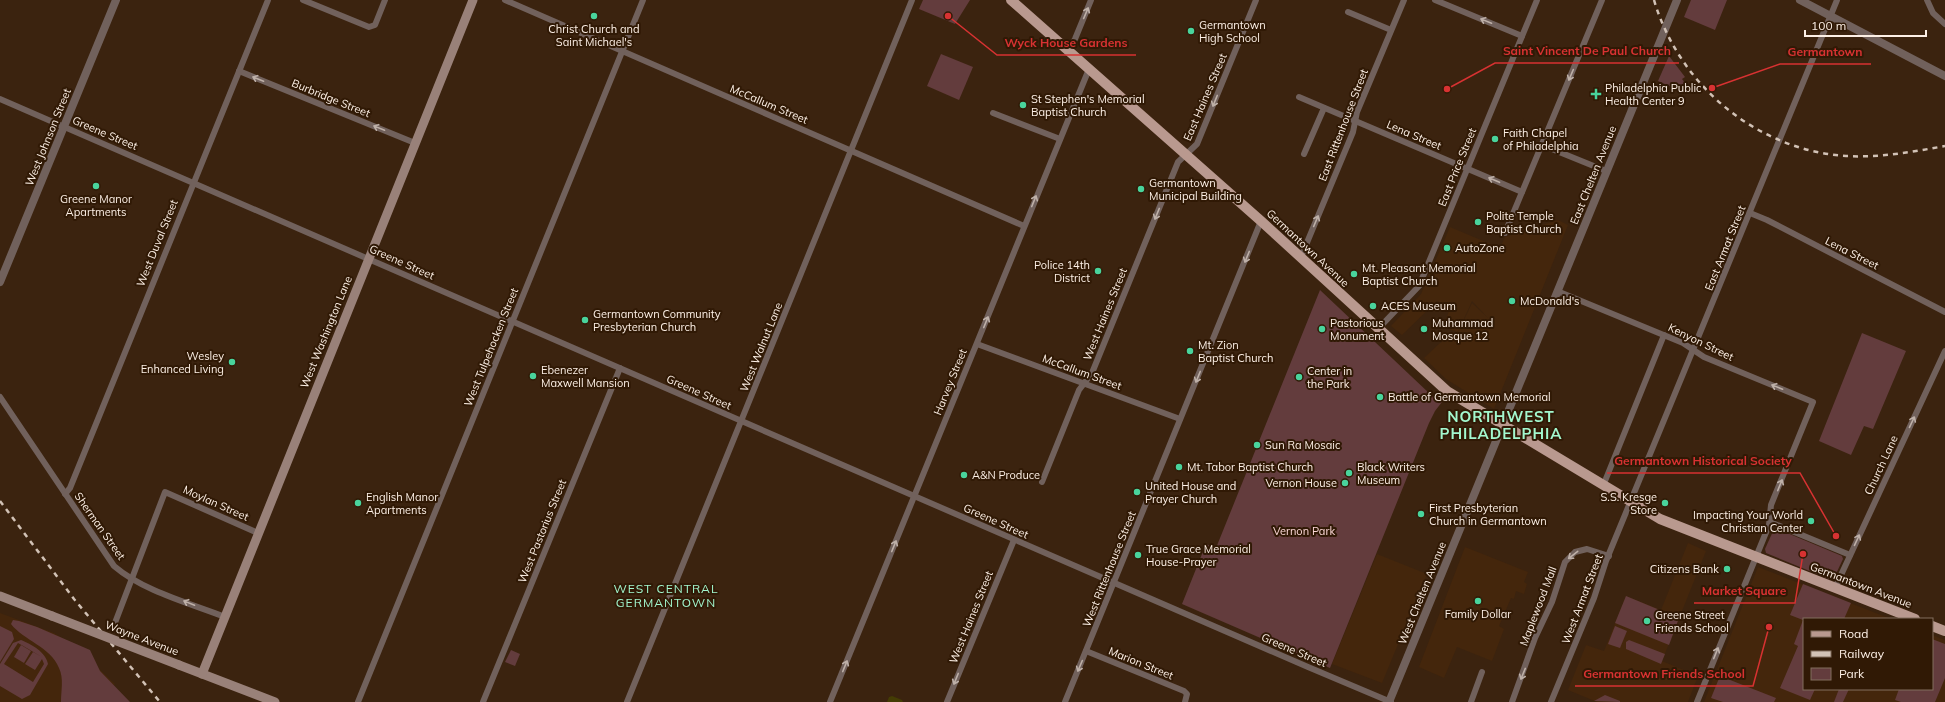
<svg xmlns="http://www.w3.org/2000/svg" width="1945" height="702" font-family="Mulish,sans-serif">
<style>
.built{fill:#44260c}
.green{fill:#633c3d;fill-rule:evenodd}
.water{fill:#443c04}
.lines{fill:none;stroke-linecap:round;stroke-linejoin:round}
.minor{stroke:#71615c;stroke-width:6}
.tertiary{stroke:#71615c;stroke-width:8}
.secondary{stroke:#998179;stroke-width:9}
.primary{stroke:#b9998f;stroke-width:10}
.rail{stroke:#d2c2b6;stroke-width:2.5;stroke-dasharray:5 5;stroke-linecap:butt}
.secondary-bridge{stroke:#998179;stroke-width:9}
.oneway{stroke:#beb0a8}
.poi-dot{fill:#49d49c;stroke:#301905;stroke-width:1.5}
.labels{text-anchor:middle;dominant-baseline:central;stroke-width:4;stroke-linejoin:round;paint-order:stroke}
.poi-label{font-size:11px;fill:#fdf0e6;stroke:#301905;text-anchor:start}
.street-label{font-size:11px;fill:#fdf0e6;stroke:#301905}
.park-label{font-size:11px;fill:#fdd9d9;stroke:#301905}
.neighbourhood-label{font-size:12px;letter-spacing:1px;fill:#a3f8cf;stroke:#301905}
.district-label{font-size:15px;font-weight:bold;letter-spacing:1px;fill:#a3f8cf;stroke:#301905}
.leader{fill:none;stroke:#d83232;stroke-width:1.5}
.callout-dot{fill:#d83232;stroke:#301905;stroke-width:1.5}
.callout-label{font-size:12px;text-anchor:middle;font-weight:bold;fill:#d83232;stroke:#301905;stroke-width:4;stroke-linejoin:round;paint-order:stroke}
</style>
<rect width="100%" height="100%" fill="#3b230f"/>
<g class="built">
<path d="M1558 220 1568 225 1494 409 1446 379 1424 358 1440 343H1441L1445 335 1455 339 1472 303 1488 318 1472 301 1458 332 1443 327 1450 308 1437 301 1402 335 1391 326 1421 294 1450 227 1500 248 1505 237Z"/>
<path d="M1688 543 1706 551 1662 661 1698 676 1688 702H1597L1568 690 1586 645 1604 651 1626 596 1661 610Z"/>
<path d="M1465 547 1528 572 1524 582 1527 584 1524 594 1516 591 1514 599 1511 598 1499 626 1504 629 1492 661 1457 647 1444 678 1419 667Z"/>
<path d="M1377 554 1427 574 1382 683 1332 664Z"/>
<path d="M1758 567 1891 619H1804V689H1932V635L1945 640V702H1704Z"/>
<path d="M0 613 54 633 77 648 115 684 92 702H0Z"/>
</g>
<g class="green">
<path d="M923 0H970L955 24 919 9Z"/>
<path d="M1691 0H1727L1715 30 1684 17Z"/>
<path d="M941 54 973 67 959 100 927 86Z"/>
<path d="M1669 56 1685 77 1682 79 1691 90 1687 94 1658 81Z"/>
<path d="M1320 290 1430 394 1442 402 1435 411 1429 423 1330 668 1182 604 1206 544 1216 548Z"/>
<path d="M1862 333 1906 351 1873 429 1864 426 1851 455 1819 441Z"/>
<path d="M1774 529 1780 530 1842 556 1843 559 1834 578 1829 579 1766 553 1765 549Z"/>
<path d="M1803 584 1851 603 1844 619H1804V689H1815L1810 700 1780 688 1798 646 1794 644 1803 620 1790 615Z"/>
<path d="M1626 596 1679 618 1669 645 1615 623Z"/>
<path d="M13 620 19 621 37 627 90 650 100 671 130 702H61C61 691 64 678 59 668 51 647 23 640 11 624Z"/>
<path d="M0 626 12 632 14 639 0 662Z"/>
<path d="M1615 626 1627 631 1620 648 1608 644Z"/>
<path d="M1932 639 1945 644V678L1935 702H1901L1895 700 1899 689H1932Z"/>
<path d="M21 640C31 644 46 652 48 664L30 695 22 699 0 686V664L13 643ZM18 643 42 657 33 652 25 664 35 670 42 659 44 664 33 682 4 664Z"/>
<path d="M1629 640 1665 654 1661 664 1626 649V642Z"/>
<path d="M21 645 31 651 24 663 14 657Z"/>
<path d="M511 650 520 654 515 666 505 662Z"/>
<path d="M1720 676 1776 698 1774 702H1723L1711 698Z"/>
<path d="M1839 689H1849L1843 702H1834Z"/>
<path d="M1605 695 1620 701V702L1594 701Z"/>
</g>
<path class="water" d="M892 696 902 700 903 702H887L889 697Z"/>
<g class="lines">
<g class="minor">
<path d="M303 0 369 27 375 25 385 0"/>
<path d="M505 0 1024 226"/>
<path d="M1435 0 1522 36"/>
<path d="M1927 0 1933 13 1945 24"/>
<path d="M1348 12 1391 30"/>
<path d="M1068 50 1075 39 1091 0"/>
<path d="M239 71 415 143"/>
<path d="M1299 97 1522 192"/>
<path d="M0 99 1308 667 1391 702"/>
<path d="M993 113 1060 139"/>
<path d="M1542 145 1606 171"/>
<path d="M1304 154 1324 108"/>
<path d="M1750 213 1767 220 1945 312"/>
<path d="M1505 233 1602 0"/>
<path d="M1301 257 1353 132 1357 112 1404 0"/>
<path d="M1557 291 1683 343 1704 357 1813 402 1771 505 1769 525 1697 702"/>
<path d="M1378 329 1419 286 1537 0"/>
<path d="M977 344 1180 419"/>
<path d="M0 397 114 566C143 591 189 603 225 617"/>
<path d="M1042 482 1079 390 1092 373 1178 162 1197 144 1256 0"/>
<path d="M1603 486 1664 335"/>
<path d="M65 494 70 488 268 0"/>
<path d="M1770 522 1850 555"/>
<path d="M1835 588 1945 351"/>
<path d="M113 628 165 492 258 533"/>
<path d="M1086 651 1184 691 1187 694 1185 702"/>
<path d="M358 702 643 0"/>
<path d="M483 702 620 368"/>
<path d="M627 702 912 0"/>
<path d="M830 702 1089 69"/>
<path d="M947 702 1014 540"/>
<path d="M1065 702 1261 221"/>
<path d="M1471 702 1482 672"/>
<path d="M1512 702 1535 638 1552 602 1565 562 1575 552 1587 549 1609 556"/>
<path d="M1551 702 1594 598 1606 561 1837 0"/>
</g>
<g class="tertiary">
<path d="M1800 0 1945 76"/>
<path d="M0 282 116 0"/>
<path d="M1389 702 1677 0"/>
</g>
<g class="secondary">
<path d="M0 596 52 616"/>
<path d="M179 665 275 702"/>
<path d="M202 674 473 0"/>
</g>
<g class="primary">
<path d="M1011 0 1261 221 1447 391 1660 519 1915 619"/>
<path d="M1932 626 1945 631"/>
</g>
<g class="rail">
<path d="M1654 0C1679 85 1756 150 1846 156 1879 158 1912 152 1945 146"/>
<path d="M0 501 74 599 160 702"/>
</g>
<path class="secondary-bridge" d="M52 616 179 665"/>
</g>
<defs><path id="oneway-shaft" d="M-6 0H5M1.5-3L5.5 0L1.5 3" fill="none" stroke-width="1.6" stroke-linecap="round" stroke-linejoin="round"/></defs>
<g class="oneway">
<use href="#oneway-shaft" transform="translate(1086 13) rotate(-67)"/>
<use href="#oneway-shaft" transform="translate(1486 21) rotate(-158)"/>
<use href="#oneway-shaft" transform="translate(1571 75) rotate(113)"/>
<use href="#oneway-shaft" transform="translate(258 79) rotate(-158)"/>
<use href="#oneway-shaft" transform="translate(1215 101) rotate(112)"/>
<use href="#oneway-shaft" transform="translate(379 128) rotate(-158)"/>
<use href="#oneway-shaft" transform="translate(1494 180) rotate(-157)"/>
<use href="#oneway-shaft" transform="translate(1034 201) rotate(-68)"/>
<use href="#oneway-shaft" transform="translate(1157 214) rotate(112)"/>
<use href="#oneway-shaft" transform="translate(1316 221) rotate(-67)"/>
<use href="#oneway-shaft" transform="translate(1247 257) rotate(112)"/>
<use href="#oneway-shaft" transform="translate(986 322) rotate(-68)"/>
<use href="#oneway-shaft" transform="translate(1198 377) rotate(112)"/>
<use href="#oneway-shaft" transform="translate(1777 387) rotate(-158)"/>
<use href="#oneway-shaft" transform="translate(1912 422) rotate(-65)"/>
<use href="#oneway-shaft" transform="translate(1780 485) rotate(-68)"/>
<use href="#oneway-shaft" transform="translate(1857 540) rotate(-65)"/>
<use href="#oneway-shaft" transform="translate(894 546) rotate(-68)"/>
<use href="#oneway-shaft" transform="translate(1573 555) rotate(142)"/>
<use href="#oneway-shaft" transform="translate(189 603) rotate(-158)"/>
<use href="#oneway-shaft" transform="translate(1716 653) rotate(-68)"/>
<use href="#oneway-shaft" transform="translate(845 666) rotate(-68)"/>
<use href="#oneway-shaft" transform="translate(1080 666) rotate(113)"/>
<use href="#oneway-shaft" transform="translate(1523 674) rotate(112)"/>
<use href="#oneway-shaft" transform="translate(956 679) rotate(112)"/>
</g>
<g class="poi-dot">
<circle cx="594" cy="16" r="4"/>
<circle cx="1191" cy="31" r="4"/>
<path d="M1594 88h4v4h4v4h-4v4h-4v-4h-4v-4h4z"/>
<circle cx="1023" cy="105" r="4"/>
<circle cx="1495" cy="139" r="4"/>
<circle cx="96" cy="186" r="4"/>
<circle cx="1141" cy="189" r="4"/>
<circle cx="1478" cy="222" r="4"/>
<circle cx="1447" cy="248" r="4"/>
<circle cx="1098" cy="271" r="4"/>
<circle cx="1354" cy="274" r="4"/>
<circle cx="1512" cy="301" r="4"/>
<circle cx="1373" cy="306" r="4"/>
<circle cx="585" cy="320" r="4"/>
<circle cx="1322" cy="329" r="4"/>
<circle cx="1424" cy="329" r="4"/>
<circle cx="1190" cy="351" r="4"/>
<circle cx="232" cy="362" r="4"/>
<circle cx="533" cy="376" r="4"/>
<circle cx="1299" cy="377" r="4"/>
<circle cx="1380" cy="397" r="4"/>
<circle cx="1257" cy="445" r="4"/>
<circle cx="1179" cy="467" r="4"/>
<circle cx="1349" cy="473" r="4"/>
<circle cx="964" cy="475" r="4"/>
<circle cx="1345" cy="483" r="4"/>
<circle cx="1137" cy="492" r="4"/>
<circle cx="358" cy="503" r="4"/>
<circle cx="1665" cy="503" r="4"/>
<circle cx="1421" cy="514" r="4"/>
<circle cx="1811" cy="521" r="4"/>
<circle cx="1138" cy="555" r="4"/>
<circle cx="1727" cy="569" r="4"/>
<circle cx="1478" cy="601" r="4"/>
<circle cx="1647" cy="621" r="4"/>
</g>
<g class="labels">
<g class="poi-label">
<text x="1199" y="25">Germantown<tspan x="1199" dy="13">High School</tspan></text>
<text x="594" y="29" text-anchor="middle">Christ Church and<tspan x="594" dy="13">Saint Michael's</tspan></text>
<text x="1605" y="88">Philadelphia Public<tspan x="1605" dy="13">Health Center 9</tspan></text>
<text x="1031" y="99">St Stephen's Memorial<tspan x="1031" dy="13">Baptist Church</tspan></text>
<text x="1503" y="133">Faith Chapel<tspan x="1503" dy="13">of Philadelphia</tspan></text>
<text x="1149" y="183">Germantown<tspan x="1149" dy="13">Municipal Building</tspan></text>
<text x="96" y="199" text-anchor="middle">Greene Manor<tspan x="96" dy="13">Apartments</tspan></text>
<text x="1486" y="216">Polite Temple<tspan x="1486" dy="13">Baptist Church</tspan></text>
<text x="1455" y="248">AutoZone</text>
<text x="1090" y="265" text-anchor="end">Police 14th<tspan x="1090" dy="13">District</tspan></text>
<text x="1362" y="268">Mt. Pleasant Memorial<tspan x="1362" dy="13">Baptist Church</tspan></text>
<text x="1520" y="301">McDonald's</text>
<text x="1381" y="306">ACES Museum</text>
<text x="593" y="314">Germantown Community<tspan x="593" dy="13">Presbyterian Church</tspan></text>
<text x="1330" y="323">Pastorious<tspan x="1330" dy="13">Monument</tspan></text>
<text x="1432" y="323">Muhammad<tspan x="1432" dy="13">Mosque 12</tspan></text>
<text x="1198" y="345">Mt. Zion<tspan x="1198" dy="13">Baptist Church</tspan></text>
<text x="224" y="356" text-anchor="end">Wesley<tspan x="224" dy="13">Enhanced Living</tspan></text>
<text x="541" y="370">Ebenezer<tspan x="541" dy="13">Maxwell Mansion</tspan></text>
<text x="1307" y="371">Center in<tspan x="1307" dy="13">the Park</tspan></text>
<text x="1388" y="397">Battle of Germantown Memorial</text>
<text x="1265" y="445">Sun Ra Mosaic</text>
<text x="1187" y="467">Mt. Tabor Baptist Church</text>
<text x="1357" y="467">Black Writers<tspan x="1357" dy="13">Museum</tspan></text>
<text x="972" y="475">A&amp;N Produce</text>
<text x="1337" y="483" text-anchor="end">Vernon House</text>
<text x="1145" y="486">United House and<tspan x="1145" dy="13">Prayer Church</tspan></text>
<text x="366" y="497">English Manor<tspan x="366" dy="13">Apartments</tspan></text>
<text x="1657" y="497" text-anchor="end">S.S. Kresge<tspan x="1657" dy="13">Store</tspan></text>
<text x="1429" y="508">First Presbyterian<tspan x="1429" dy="13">Church in Germantown</tspan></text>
<text x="1803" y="515" text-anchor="end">Impacting Your World<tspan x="1803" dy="13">Christian Center</tspan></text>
<text x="1146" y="549">True Grace Memorial<tspan x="1146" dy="13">House-Prayer</tspan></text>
<text x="1719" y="569" text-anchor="end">Citizens Bank</text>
<text x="1478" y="614" text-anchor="middle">Family Dollar</text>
<text x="1655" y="615">Greene Street<tspan x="1655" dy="13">Friends School</tspan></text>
</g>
<g class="street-label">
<text transform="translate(1205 97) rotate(-67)">East Haines Street</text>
<text transform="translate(331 98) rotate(22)">Burbridge Street</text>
<text transform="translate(769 104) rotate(23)">McCallum Street</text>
<text transform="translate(1343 125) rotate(-69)">East Rittenhouse Street</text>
<text transform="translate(105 133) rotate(23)">Greene Street</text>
<text transform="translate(1414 135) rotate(23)">Lena Street</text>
<text transform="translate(48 137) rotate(-68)">West Johnson Street</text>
<text transform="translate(1457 167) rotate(-68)">East Price Street</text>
<text transform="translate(1593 175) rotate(-68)">East Chelten Avenue</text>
<text transform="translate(157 243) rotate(-68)">West Duval Street</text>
<text transform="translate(1308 248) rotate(43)">Germantown Avenue</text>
<text transform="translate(1725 248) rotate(-68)">East Armat Street</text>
<text transform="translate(1852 253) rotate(27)">Lena Street</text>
<text transform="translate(402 262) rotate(24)">Greene Street</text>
<text transform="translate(1105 314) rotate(-68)">West Haines Street</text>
<text transform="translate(326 332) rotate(-68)">West Washington Lane</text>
<text transform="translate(1701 342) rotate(26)">Kenyon Street</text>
<text transform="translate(491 347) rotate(-68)">West Tulpehocken Street</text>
<text transform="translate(761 347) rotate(-68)">West Walnut Lane</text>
<text transform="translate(1082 372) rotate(20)">McCallum Street</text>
<text transform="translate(950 382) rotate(-68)">Harvey Street</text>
<text transform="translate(699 392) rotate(24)">Greene Street</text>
<text transform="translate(1881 465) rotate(-65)">Church Lane</text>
<text transform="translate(216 503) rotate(24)">Moylan Street</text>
<text transform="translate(996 521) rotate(24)">Greene Street</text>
<text transform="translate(100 526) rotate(55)">Sherman Street</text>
<text transform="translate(542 531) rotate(-68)">West Pastorius Street</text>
<text transform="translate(1109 569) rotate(-68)">West Rittenhouse Street</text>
<text transform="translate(1861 585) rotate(21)">Germantown Avenue</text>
<text transform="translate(1422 593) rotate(-68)">West Chelten Avenue</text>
<text transform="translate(1582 599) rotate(-69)">West Armat Street</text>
<text transform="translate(1538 606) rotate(-69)">Maplewood Mall</text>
<text transform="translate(971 617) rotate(-68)">West Haines Street</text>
<text transform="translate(142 638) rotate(21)">Wayne Avenue</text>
<text transform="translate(1294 650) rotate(23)">Greene Street</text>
<text transform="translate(1141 663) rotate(22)">Marion Street</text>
</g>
<g class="park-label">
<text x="1304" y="531">Vernon Park</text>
</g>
<g class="neighbourhood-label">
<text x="666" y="588">WEST CENTRAL<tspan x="666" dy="14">GERMANTOWN</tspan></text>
</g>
<g class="district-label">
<text x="1501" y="416">NORTHWEST<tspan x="1501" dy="17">PHILADELPHIA</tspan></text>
</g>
</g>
<path class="leader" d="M948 16L997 55H1136M1447 89L1495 63H1679M1712 88L1780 64H1871M1836 536L1800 473H1607M1803 554L1795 603H1694M1769 627L1753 686H1575"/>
<g class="callout-dot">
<circle cx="948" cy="16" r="4"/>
<circle cx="1447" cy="89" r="4"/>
<circle cx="1712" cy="88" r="4"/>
<circle cx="1836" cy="536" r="4"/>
<circle cx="1803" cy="554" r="4"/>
<circle cx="1769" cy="627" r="4"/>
</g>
<g class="callout-label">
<text x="1066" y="47">Wyck House Gardens</text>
<text x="1587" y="55">Saint Vincent De Paul Church</text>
<text x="1825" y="56">Germantown</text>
<text x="1703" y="465">Germantown Historical Society</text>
<text x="1744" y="595">Market Square</text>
<text x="1664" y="678">Germantown Friends School</text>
</g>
<rect x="1803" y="618" width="130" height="72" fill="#301905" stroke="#826f5f"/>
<rect x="1811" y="631" width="20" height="6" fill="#b9998f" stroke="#826f5f"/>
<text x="1839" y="638" font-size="12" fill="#fdf0e6">Road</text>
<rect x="1811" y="651" width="20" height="6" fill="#d2c2b6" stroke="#826f5f"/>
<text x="1839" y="658" font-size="12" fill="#fdf0e6">Railway</text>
<rect x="1811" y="668" width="20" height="12" fill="#633c3d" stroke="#826f5f"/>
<text x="1839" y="678" font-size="12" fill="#fdf0e6">Park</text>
<path d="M1805 30v6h121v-6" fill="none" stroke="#fdf0e6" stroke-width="2"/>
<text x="1811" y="30" font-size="12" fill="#fdf0e6" stroke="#301905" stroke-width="3" paint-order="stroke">100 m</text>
</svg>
